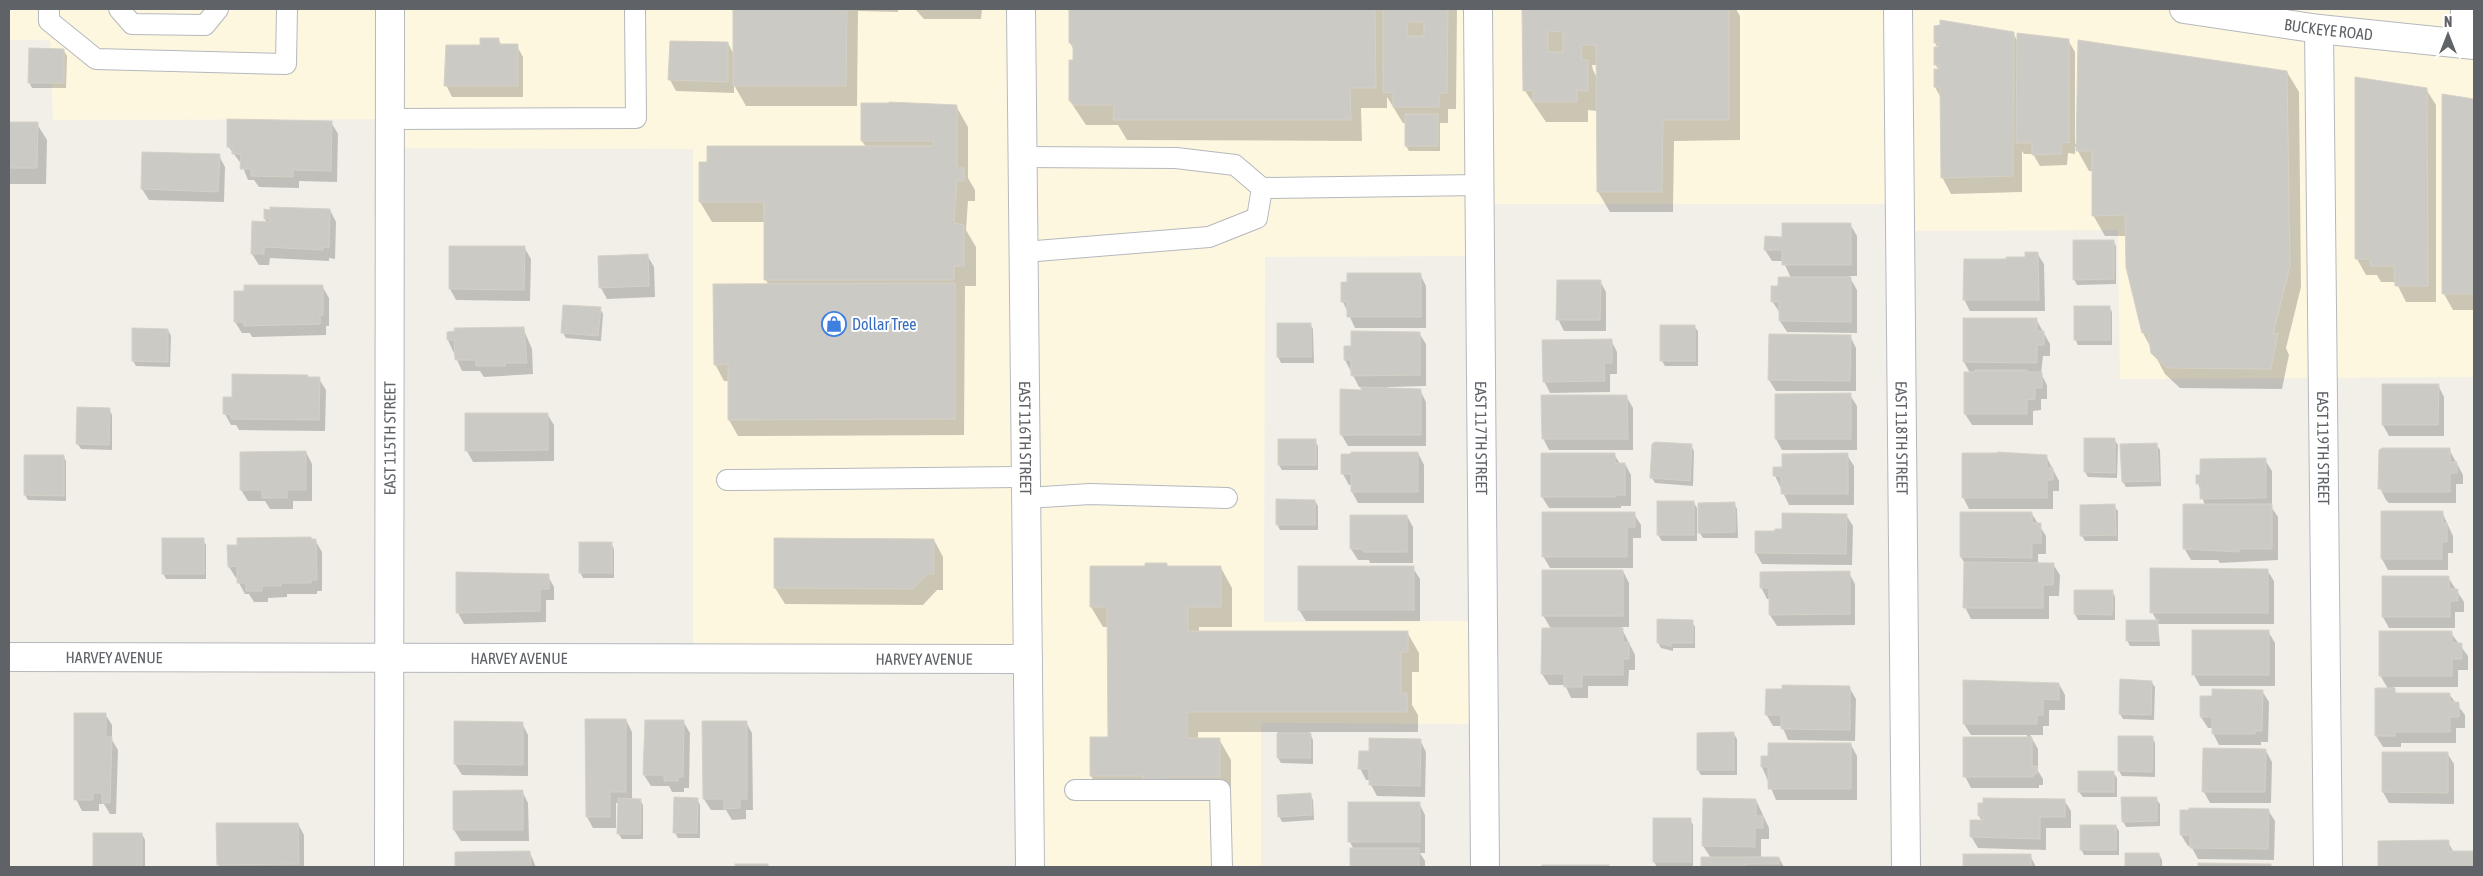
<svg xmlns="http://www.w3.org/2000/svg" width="2483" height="876" font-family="'Asap Condensed',sans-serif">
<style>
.commercial{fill:#fef7e0}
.shadow{fill:#0003;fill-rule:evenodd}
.building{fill:#cccac5;stroke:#d6d1c6;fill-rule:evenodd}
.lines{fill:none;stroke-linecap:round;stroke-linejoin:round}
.service-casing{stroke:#b5b8bc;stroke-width:22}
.minor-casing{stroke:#b5b8bc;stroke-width:30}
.tertiary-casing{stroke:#b5b8bc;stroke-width:30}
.secondary-casing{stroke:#b6babf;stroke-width:30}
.service{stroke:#fff;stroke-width:20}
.minor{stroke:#fff;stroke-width:28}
.tertiary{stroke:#fff;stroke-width:28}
.secondary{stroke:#fff;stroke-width:28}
.labels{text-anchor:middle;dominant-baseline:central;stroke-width:4;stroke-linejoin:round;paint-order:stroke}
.street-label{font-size:16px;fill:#5f6368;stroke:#fff}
.shop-label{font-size:16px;fill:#366cbe;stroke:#fff;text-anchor:start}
</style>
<rect width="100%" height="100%" fill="#f1efe8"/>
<path class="commercial" d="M9 9H2474V377L2120 379 2118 230 1900 231V204H1480V256L1265 257 1264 622 1483 621 1484 724 1261 723V867H1030L1028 659H693V149L390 148 389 119 53 120 50 40H9Z"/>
<g class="shadow">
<path d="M734 9H898V12L858 11 857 106H746L734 85V93L676 91 670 80 728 43 734 55Z"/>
<path d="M915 9H982L981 19H924Z"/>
<path d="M1070 9H1457L1456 109H1448V123H1440V151H1409L1406 146V123H1403L1387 97V108H1361L1362 141 1127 140 1118 125H1086L1070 101 1074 61V50L1070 43Z"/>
<path d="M1523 9H1736L1740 16V140L1674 141 1673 212H1610L1598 192 1597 111 1588 110V122H1546L1525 91ZM1592 65H1597V78L1593 70Z"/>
<path d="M2013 33 2018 42 2068 40 2075 52V144L2287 72 2299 92 2301 287 2286 348 2289 355 2282 389 2180 388 2165 374 2143 333 2127 236H2105L2093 215V171H2089L2075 146V154L2068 153 2067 165 2040 166 2033 154H2024L2022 151V192L1951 194 1942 177 1941 98 1935 87 1939 70 1935 64 1938 48 1935 43Z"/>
<path d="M498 39 502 46H517L523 57V97H452L446 85 481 46Z"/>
<path d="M64 51 67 56 66 88H32L29 82Z"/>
<path d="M2426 89 2436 105V302H2406L2396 282H2381L2377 275H2366L2357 259Z"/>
<path d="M2443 96 2474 101V310H2453L2444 294Z"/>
<path d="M912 103 956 106 968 127V178L975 190V201H968L966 230 976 247V286H965L964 435 738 436 729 420V381H724L715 364 769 285 765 279V222H712L700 202 866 147 862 141V105Z"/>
<path d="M331 122 338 134 337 182 299 181V188L259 187 254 180H248L242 165 228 146Z"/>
<path d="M9 123 37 124 47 140 46 184H9Z"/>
<path d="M219 156 225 167 224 202 149 200 142 189Z"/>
<path d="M330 210 336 222 335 259 329 258V261L270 258 269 265H259L252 254 267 223 265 219Z"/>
<path d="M1850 224 1857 236V276H1849L1857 290V333L1787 332 1780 321V313L1772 301 1780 287 1791 278 1783 261H1772L1765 250 1783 238Z"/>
<path d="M2113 241 2116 246V284L2077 285 2074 279Z"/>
<path d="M450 247H524L531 259 530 301 456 300 450 289Z"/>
<path d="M2037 253 2044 264 2045 311H1970L1964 299 2008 260 2026 258Z"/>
<path d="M647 255 654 267 655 297 607 299 601 288Z"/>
<path d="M1420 274 1426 286V328H1355L1343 302 1349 283Z"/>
<path d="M1600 281 1606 292V331H1564L1558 319Z"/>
<path d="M322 286 329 298V326H326V335L252 337 250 333H242L235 322Z"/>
<path d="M2109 307 2112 312V345H2078L2075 339Z"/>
<path d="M600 308 603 314 601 341 566 338 563 333Z"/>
<path d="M2036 319 2050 344V356H2043L2041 374 2047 385V399H2041V410L2033 411V425H1972L1965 414 1970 373 1964 362Z"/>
<path d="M1310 324 1313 329 1314 363H1281L1278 357V325Z"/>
<path d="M1694 326 1698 331V366H1665L1662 361Z"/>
<path d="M523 328 532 349 533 374 484 377 480 371H462L448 340V333Z"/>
<path d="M168 330 171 336 170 367 136 366 133 361Z"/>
<path d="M1419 333 1426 344V386L1387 387V389L1420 390 1426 402V446H1348L1341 434 1362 387H1359L1345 360Z"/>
<path d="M1850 336 1856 348V391H1776L1769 380Z"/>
<path d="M1611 340 1617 352V374H1610V392L1550 393 1544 381Z"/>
<path d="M319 379 326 390 325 431 239 430 236 425H231L225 414 233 398Z"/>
<path d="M2438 385 2444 397V436H2389L2383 425Z"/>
<path d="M1776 395H1850L1857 406V450H1782L1776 439Z"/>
<path d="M1626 396 1633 408V450H1549L1543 438Z"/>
<path d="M109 409 112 415V450L81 449 77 443Z"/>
<path d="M547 414 554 425V461L473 462 467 451Z"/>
<path d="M2114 439 2118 445 2117 478 2088 477 2085 472Z"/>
<path d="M1315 441 1318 446V470H1282L1279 465Z"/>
<path d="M2156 444 2160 450 2161 486 2126 487 2123 482Z"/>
<path d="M1691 446 1694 451 1693 486 1655 483 1652 478Z"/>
<path d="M2449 449 2463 475V484H2456V503H2389L2386 500 2380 488Z"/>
<path d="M306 452 312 464V501H293V509H270L265 501H248L241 490Z"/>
<path d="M1418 453 1424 465V503H1358L1352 492V485H1349L1343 474Z"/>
<path d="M2019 453 2021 456H2046L2059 481V491H2053V509H1969L1963 497V455Z"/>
<path d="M1614 454 1620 464H1625L1631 475V506H1621V508H1549L1542 497Z"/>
<path d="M1847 455 1854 466V505H1789L1775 476 1783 468Z"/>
<path d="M25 456H63L66 461V501L28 500 25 495Z"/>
<path d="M2265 460 2272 471V508L2278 517V560L2220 563 2218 560H2191L2184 548 2205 506 2198 483Z"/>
<path d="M1315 501 1318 506V530H1280L1277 524Z"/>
<path d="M1658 503H1694L1697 508V541H1662L1658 535Z"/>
<path d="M1734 503 1737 509 1738 538H1703L1700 533Z"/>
<path d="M2114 506 2118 511V541H2085L2082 536Z"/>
<path d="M2442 512 2453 536V553H2448V570H2388L2382 559Z"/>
<path d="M1634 514 1641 525V538H1633V568H1550L1543 556Z"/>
<path d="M2032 514 2046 536V554H2038V564H2053L2060 575 2059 596H2049V619H1971L1965 607V564L1961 557Z"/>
<path d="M1846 515 1853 526 1852 565 1762 564 1756 553 1776 532Z"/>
<path d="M1407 516 1413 527V563H1370L1369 560H1358L1351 549V517Z"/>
<path d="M311 538 315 540 322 552V591H317V594H287V597L268 598V602H254L249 594H245L239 583V578H236L229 567 238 546Z"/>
<path d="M203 540 206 545V579H166L163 573Z"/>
<path d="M934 540 943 557V590H937L923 605 785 604 775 588Z"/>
<path d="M611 543 614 549V578H583L580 572Z"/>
<path d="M1166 564 1168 568H1221L1232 588V627H1199V632H1407L1419 653V672H1412V705L1418 715V732H1309L1313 740V764L1281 763 1278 758V732H1198V739H1219L1231 760V797H1178V801H1156L1153 796H1103L1091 776 1109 738 1108 627H1103L1091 607 1146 568Z"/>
<path d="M1413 568 1420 579V621H1306L1299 610Z"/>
<path d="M2267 570 2274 581V624H2158L2160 646H2130L2127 640 2157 621 2152 612Z"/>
<path d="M1623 571 1629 583V627H1621L1635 655V670H1629L1628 686H1588V698H1571L1565 685H1549L1542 674 1551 629 1543 615Z"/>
<path d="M1849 573 1855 584V625L1777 626 1770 615V599H1767L1761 587Z"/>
<path d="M548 576 554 587V600H546V622L464 624 458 613Z"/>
<path d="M2448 577 2464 602V612H2455V628H2389L2383 617Z"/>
<path d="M2075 591H2112L2115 597V620H2078L2075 614Z"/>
<path d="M1692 621 1695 627V648H1673V651L1661 648 1658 643Z"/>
<path d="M2268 631 2275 643V686H2200L2194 675Z"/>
<path d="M2451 633 2468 656V670H2458V687H2393L2397 694H2449L2465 715V728H2456V743H2401V747H2383L2376 736 2388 689 2380 675Z"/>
<path d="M1964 681 2059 684 2065 695V710H2049V726H2043V735H2030L2038 749V771L2043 779V785H2039V788H1971L1965 776 2027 738V735H1971L1964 724Z"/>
<path d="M2151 682 2155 687 2154 720 2123 719 2120 714Z"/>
<path d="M1849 687 1856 699 1855 741 1788 740 1782 726H1773L1766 714Z"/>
<path d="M2262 691 2269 702 2268 742H2261V745H2219L2213 733V728H2208L2201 717Z"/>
<path d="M105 714 112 725V740L118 750 116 814H110L104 804H99V811H82L76 799Z"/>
<path d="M586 720H626L632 732V800H640L643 805V839H622L618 833 619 803H616V828H593L587 817Z"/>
<path d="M646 721H683L690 733 689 788H684V792H672L669 786H651L644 775Z"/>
<path d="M746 722 752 733 753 810H746V819L732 820 726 810H711L704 799Z"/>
<path d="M522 723 528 735V776L462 775 455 764Z"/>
<path d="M1734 734 1737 739V775H1701L1698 770Z"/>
<path d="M2152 737 2155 743V777L2122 776 2119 771Z"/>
<path d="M1420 740 1426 752 1425 797 1377 796 1371 785V780H1366L1360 768 1370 752Z"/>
<path d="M1851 745 1857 756V800H1776L1762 767Z"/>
<path d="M2266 751 2272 762 2271 803H2210L2204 792Z"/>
<path d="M2383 753H2447L2454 764V804L2389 803 2383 792Z"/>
<path d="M2113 772 2117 778V797H2083L2079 792Z"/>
<path d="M522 791 528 803 529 841H461L454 830Z"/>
<path d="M1310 794 1313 800 1314 820 1282 822 1279 816Z"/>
<path d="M697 799 700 805V838H678L675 833Z"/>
<path d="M2156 799 2160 804V826L2126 827 2123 821Z"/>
<path d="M1756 800 1769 828V839H1761V858H1779L1784 867H1702V858H1711L1703 846Z"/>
<path d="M2064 800 2071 811V828H2046V850L1978 848 1971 836 1983 822 1979 816Z"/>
<path d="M1419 803 1425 815V853H1420L1425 861V867H1351V850H1354L1350 842Z"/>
<path d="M2268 810 2275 821 2274 860 2198 859 2191 846H2188L2181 835Z"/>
<path d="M1654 819H1690L1693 825V867H1657L1654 862Z"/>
<path d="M298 824 304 835V867H220L218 864Z"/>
<path d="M2116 826 2119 831V855H2084L2081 849Z"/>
<path d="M94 834H142L145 840V867H94Z"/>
<path d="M2379 842H2448L2454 853H2473L2474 867H2379Z"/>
<path d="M456 853H530L536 867H456Z"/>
<path d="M2126 854H2159L2162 860V867H2126Z"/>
<path d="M1965 855H2030L2036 867H1965Z"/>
<path d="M2199 864 2270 865 2272 867H2199Z"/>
<path d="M1543 866 1608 867H1543Z"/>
</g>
<g class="building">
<path d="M733 9H847L846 86H733Z"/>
<path d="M1069 9H1375L1376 88H1350L1351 120H1113L1114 105H1073L1074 101H1069V60H1073V43H1069Z"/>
<path d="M1383 9H1448L1447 93H1439V107H1393V93L1383 92ZM1407 22H1424V36H1407Z"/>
<path d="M1522 9H1729V120H1663L1662 192H1597L1596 45H1581L1582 60H1588V91L1577 90V102H1533V90L1523 91ZM1548 31 1563 32V52H1548Z"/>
<path d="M1940 20 2014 32 2013 176 1941 178 1940 88 1934 87V69H1939V65H1934V47H1939V43H1934V26L1940 25Z"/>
<path d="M2017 33 2069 39V143L2062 142 2061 154 2032 155V143H2016Z"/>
<path d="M480 38H499V44H518V86H444L446 45H480Z"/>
<path d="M2078 40 2287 71 2290 266 2273 334 2278 333 2271 369 2167 368 2151 353 2148 333H2142L2126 267 2125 215 2092 216V151H2076Z"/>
<path d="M670 41 728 42V82L668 80Z"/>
<path d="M29 48 64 49V83H28Z"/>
<path d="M2355 77 2427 88 2428 286H2395L2394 266H2370V259H2355Z"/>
<path d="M2442 94 2474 99V294H2442Z"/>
<path d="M889 102 957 105V168H964V181H957L954 223 964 225V266H954V280H764V202H699V162H707V146H933V141H861V103H889Z"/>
<rect x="1405" y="114" width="33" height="32"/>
<path d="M227 119 332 121 331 171 293 170V177L251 176V169H240L241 154H232V147H227Z"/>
<path d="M9 122H38L37 168H9Z"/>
<path d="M142 152 220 154 218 192 141 189Z"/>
<path d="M270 207 330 209 329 248 323 247V250L264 247V254H251L252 221 270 222V219H264V209L270 210Z"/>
<path d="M1782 223H1851V265H1782V250H1764L1765 236 1782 237Z"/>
<path d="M2073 240H2114V279L2073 280Z"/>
<path d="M449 246H525L524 290 449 289Z"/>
<path d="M2025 252H2038L2039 300H1963L1964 259H2006V257H2025Z"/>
<path d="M648 254 649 286 599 288 598 256Z"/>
<path d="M1347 273H1421V317H1347V302H1341V282H1347Z"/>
<path d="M1778 277H1851V322L1779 321V302H1771V286H1778Z"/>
<path d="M1557 280H1601L1600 320H1556Z"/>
<path d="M955 283V419L728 420V364L714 365 713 284Z"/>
<path d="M244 285H323V315H320V324L244 326V322H234V291H244Z"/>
<path d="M563 305 601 307 598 336 561 333Z"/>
<rect x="2074" y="306" width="36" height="34"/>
<path d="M1963 318H2037V331H2044V345H2037V363L1963 362Z"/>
<rect x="1277" y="323" width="34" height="34"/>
<rect x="1660" y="325" width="35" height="36"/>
<path d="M524 327 527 363H505V366H476V360H455L454 340H447V332L455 331 454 328Z"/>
<path d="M132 328 168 329V362L132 361Z"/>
<path d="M1351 331 1420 332V375L1351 376V360H1344V346H1351Z"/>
<path d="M1769 334 1851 335 1850 381 1768 380Z"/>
<path d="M1612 339V363H1604L1605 381 1543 382 1542 340Z"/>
<path d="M1975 370H2027V372H2042V388H2035V399L2027 400V414H1964V372H1975Z"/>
<path d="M232 374 308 375V377H320L319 420 231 419V415L223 414V397H232Z"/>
<path d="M2382 384H2439L2438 425H2382Z"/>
<path d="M1361 387 1421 389V435H1340V389L1361 390Z"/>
<path d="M1851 393V439H1775V394Z"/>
<path d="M1541 395H1627L1628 439H1542Z"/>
<path d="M77 407 110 408 109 445 76 444Z"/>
<path d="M465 413H548V450L465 451Z"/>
<path d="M2084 438H2115V473L2084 472Z"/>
<rect x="1278" y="439" width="38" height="26"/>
<path d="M1655 442 1692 444 1690 481 1650 478 1652 444Z"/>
<path d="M2157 443 2159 481 2122 482 2120 444Z"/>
<path d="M2382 448H2450V462H2457V473H2450V492H2382V489H2378L2379 450Z"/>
<path d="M306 451V490H287V498H262V490H240V452Z"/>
<path d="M1351 452H1418V492H1351V474H1341V454H1351Z"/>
<path d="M1997 452 2047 455V468H2053V480H2047V498H1962V453H1997Z"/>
<path d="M1541 453H1615V463H1625V495H1615V497H1541Z"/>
<path d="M1848 453V494H1781V476H1773V467H1782V454Z"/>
<path d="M24 455H64V496L24 495Z"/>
<path d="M2266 458V498L2200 499V484H2196V475H2200V459Z"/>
<path d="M1276 499 1315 500V525H1276Z"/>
<rect x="1657" y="501" width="37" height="34"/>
<path d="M1735 502V532L1698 533V503Z"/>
<path d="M2115 504 2116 535 2080 536V505Z"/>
<path d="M2183 504H2272V549H2239V552L2183 549Z"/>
<path d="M2381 511H2443V523H2447V542H2442V559H2381Z"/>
<path d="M1542 512H1635V527H1627V557H1542Z"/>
<path d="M1960 512H2032V523H2041V543H2032V558L1960 557Z"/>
<path d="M1782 513 1847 514 1846 554 1755 553V531H1775V529H1782Z"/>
<path d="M1350 515H1407V552H1363V549H1350Z"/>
<path d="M311 537V539H316L317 580H311V583H281V586H262V591H246V583H237V566L228 567 227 545H237V538Z"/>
<rect x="162" y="538" width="42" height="36"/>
<path d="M774 538 934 539V574H927L913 589 774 588Z"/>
<rect x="579" y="542" width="33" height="31"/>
<path d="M1964 562 2054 563 2053 585H2043V608H1963Z"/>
<path d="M1145 563H1167V566H1221V607H1188V631H1408V652H1401V693H1407V712H1187V738H1220V777H1166V781H1143V776H1090V737H1108L1107 607H1090V566H1145Z"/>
<rect x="1298" y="566" width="116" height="44"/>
<path d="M2150 568 2268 569V613H2150Z"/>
<rect x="1542" y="570" width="81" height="46"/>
<path d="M1850 571V614L1769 615V588H1760V572Z"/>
<path d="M456 572 549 574V589H540V611L456 613Z"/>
<path d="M2382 576H2449V589H2458V601H2450V617H2382Z"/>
<path d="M2074 590H2113L2112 615 2074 614Z"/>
<path d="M1657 619 1693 620V643H1671V646L1657 643Z"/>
<rect x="2126" y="620" width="32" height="21"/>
<path d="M1542 628H1623V642H1629V659H1623V675H1582V687H1564V674H1541Z"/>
<rect x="2192" y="630" width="77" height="45"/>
<path d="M2379 631H2452V643H2462V659H2452V676H2379Z"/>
<path d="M2120 679 2152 681 2151 715 2119 714Z"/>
<path d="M1963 680 2059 683V700L2043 699V715H2037V724H1963Z"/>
<path d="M1782 685 1850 686V730L1781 729V715H1765L1766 689H1782Z"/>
<path d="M2375 688H2395V693H2450V702H2459V717H2450V732H2395V736H2375Z"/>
<path d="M2212 689 2263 690 2262 731H2255V734H2212V717H2200V696H2212Z"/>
<path d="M74 713H106V737H112L110 803H102V793H93V800H74Z"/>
<path d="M585 719H626V792H610V817H586Z"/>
<path d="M645 720H684L683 777H678V781H664V775H643Z"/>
<path d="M454 721 523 722V765L454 764Z"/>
<path d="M702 721H747V799H740V808L724 809V799H703Z"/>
<path d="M1734 732V770H1697V733Z"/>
<path d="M1277 733H1311L1310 758H1277Z"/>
<path d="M2118 736H2153L2152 772 2118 771Z"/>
<path d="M1963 737H2032V766H2037V774H2033V777H1963Z"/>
<path d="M1369 738 1421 739 1420 786 1369 785V769H1358L1359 751H1369Z"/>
<path d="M1768 743H1851V789H1768V767H1761V756H1768Z"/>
<path d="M2203 748 2266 749 2265 792H2202Z"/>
<path d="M2382 752H2448V793L2382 792Z"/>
<rect x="2078" y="771" width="36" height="21"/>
<path d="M523 790V830H453V791Z"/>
<path d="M1311 793 1312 815 1278 817 1277 795Z"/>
<path d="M674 797 698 798 697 833H673Z"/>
<path d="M2121 797H2157V821L2122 822Z"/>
<path d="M618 798 641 799 640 834H617Z"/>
<path d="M1703 798 1756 799V816H1763V828H1755V847L1702 846Z"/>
<path d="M1983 798 2065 799V817H2040V839L1970 837V820H1983V816H1978V803H1983Z"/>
<rect x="1348" y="802" width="72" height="40"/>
<path d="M2189 808 2269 809 2268 849 2190 848V835H2180V810H2189Z"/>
<rect x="1653" y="818" width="38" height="44"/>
<path d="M216 823H298L299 864 217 865Z"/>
<rect x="2080" y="825" width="36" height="25"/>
<rect x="93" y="833" width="49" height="34"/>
<path d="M2449 840V851H2474V867H2378V841Z"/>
<rect x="1350" y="848" width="69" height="19"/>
<path d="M530 851 531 867H455V852Z"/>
<rect x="2125" y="853" width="34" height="14"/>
<rect x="1963" y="854" width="68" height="13"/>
<path d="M1701 857H1779V864H1746V867H1701Z"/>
<path d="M2198 863 2271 864V867H2198Z"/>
<rect x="735" y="864" width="33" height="3"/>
<rect x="1542" y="865" width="67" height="2"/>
</g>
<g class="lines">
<defs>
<g id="service">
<path d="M49 9V21L96 59 286 64 287 9"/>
<path d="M119 9 132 24 205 25 218 9"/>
<path d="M390 119 636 118 635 9"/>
<path d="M1023 157 1176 158 1235 165 1262 188 1257 218 1209 237 1024 252"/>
<path d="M1262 188 1480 185"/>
<path d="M727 480 1026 477"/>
<path d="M1027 498 1090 494 1227 498"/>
<path d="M1075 790H1220L1222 867"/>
</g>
<g id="minor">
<path id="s1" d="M1478 9 1485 867"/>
<path id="s2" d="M1898 9 1906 867"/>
<path d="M2465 9V44"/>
<path id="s3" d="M2319 29 2328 867"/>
<path id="s4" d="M9 657 1028 659"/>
<path id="s5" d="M389 867 390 9"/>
</g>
<g id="tertiary">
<path id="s6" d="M2184 9 2319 29 2474 45"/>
</g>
<g id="secondary">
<path id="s7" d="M1021 9 1030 867"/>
</g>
</defs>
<use href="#service" class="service-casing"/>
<use href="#minor" class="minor-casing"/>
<use href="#tertiary" class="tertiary-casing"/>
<use href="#secondary" class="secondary-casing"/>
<use href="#service" class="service"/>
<use href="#minor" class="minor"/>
<use href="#tertiary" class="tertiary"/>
<use href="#secondary" class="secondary"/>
</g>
<defs>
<symbol id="shop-ring" viewBox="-11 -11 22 22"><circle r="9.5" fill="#fff" stroke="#3f7fe0" stroke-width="1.5"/><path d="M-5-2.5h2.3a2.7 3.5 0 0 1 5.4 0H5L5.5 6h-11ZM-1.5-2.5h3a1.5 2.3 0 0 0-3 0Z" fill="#3f7fe0"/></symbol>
</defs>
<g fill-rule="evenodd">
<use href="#shop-ring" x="820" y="310" width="28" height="28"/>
</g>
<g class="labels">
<g class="street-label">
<text stroke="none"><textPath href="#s6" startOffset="146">BUCKEYE ROAD</textPath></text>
<text stroke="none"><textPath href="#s5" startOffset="429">EAST 115TH STREET</textPath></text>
<text stroke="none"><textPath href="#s7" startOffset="429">EAST 116TH STREET</textPath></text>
<text stroke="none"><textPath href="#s1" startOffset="429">EAST 117TH STREET</textPath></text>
<text stroke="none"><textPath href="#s2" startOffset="429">EAST 118TH STREET</textPath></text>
<text stroke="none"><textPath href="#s3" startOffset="419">EAST 119TH STREET</textPath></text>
<text stroke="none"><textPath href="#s4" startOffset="105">HARVEY AVENUE</textPath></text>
<text stroke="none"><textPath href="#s4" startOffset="510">HARVEY AVENUE</textPath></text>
<text stroke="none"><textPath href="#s4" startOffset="915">HARVEY AVENUE</textPath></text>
</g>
<g class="shop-label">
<text x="852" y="324">Dollar Tree</text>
</g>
</g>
<rect width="2483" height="876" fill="none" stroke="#5f6368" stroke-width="20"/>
<g transform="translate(2448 35)" stroke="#ffffff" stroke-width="4" paint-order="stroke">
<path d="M0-4L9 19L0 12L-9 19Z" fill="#5f6368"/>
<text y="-8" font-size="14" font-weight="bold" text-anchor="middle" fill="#5f6368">N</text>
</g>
</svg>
